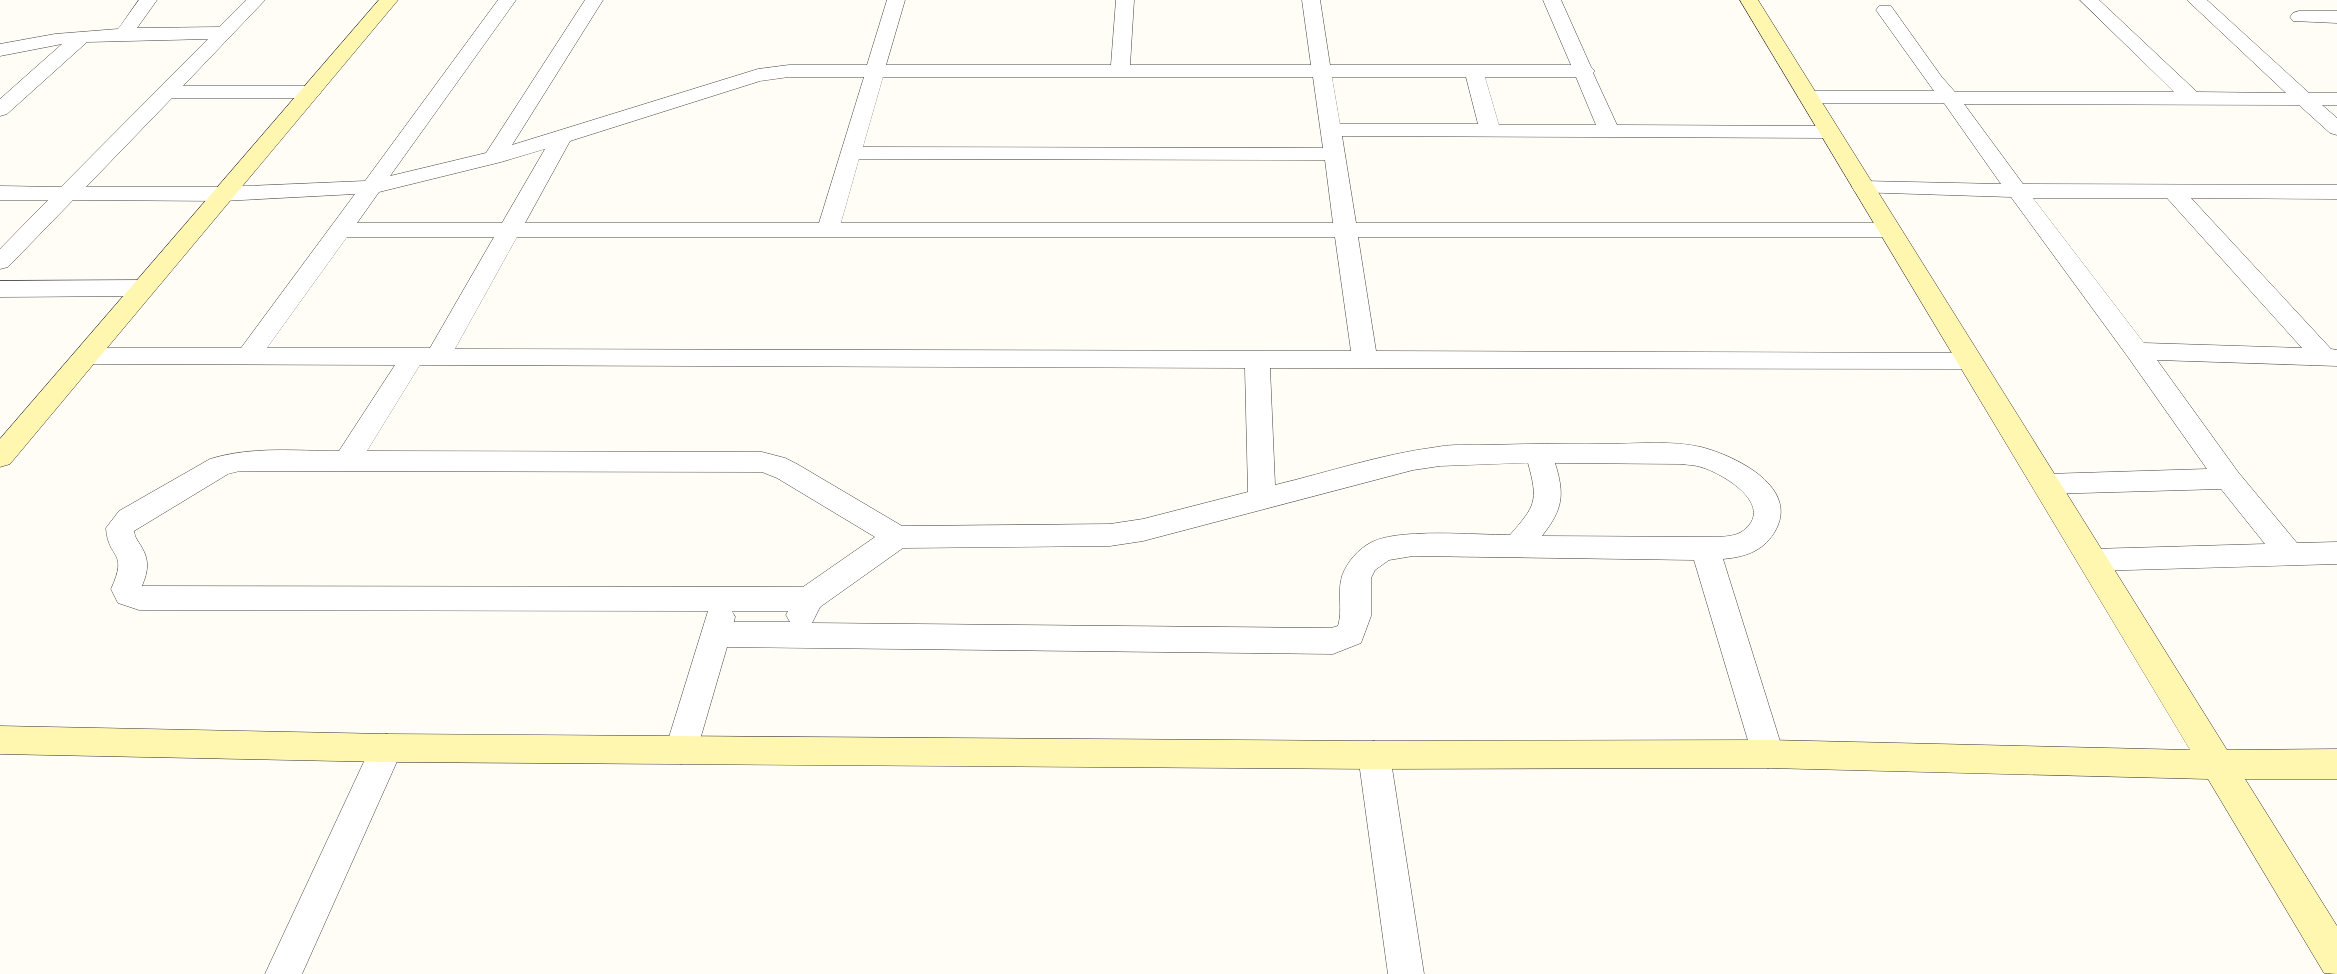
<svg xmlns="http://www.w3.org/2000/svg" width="2337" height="974" font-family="Bitter,serif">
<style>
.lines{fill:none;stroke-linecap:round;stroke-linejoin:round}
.street-casing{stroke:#444;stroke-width:1}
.secondary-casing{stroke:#333;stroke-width:1}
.street{fill:#fff;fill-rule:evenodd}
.secondary{fill:#fff6b0;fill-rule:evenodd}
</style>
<rect width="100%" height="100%" fill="#fffdf5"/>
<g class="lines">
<defs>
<g id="street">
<path d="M139 0H157L137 28 219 27 246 0H265L183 86H311L318 88 321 92 318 96 311 98H172L86 187H223L365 181 498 0H516L390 176 486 153 585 0H603L512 145 758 69 789 65H867L887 0H905L886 65H1111L1116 0H1134L1130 65H1311L1302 0H1320L1330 65H1571L1543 0H1561L1591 67 1595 71 1593 73 1617 125 1829 126 1836 128 1839 132 1836 136 1829 138 1342 136 1356 223H1890L1898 225 1901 230 1898 235 1890 237H1358L1376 351 1969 353 1978 355 1982 361 1978 367 1969 369 1270 368 1275 485C1329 472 1382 454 1437 447 1453 444 1470 445 1486 445 1525 444 1564 443 1603 444 1635 444 1670 440 1701 447 1736 456 1802 488 1774 533 1762 552 1744 557 1723 559L1784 754 1780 764 1768 768 1756 764 1752 754 1694 560 1413 556 1389 560 1375 570 1371 578V616L1361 643 1333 654 727 647 697 750 693 760 681 764 669 760 665 750 708 611 139 610 118 603 111 589C129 550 108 560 106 528L119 511 210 459C252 446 296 451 339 451L395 365 86 364 77 362 74 356 77 350 86 348H241L355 194 223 201 73 200 8 267 0 269V249L48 200H0V186L61 187 208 39 87 42 7 114 0 116V99L62 44 0 56V44L55 34 118 29ZM789 77H864L819 223H525L570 141 760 81ZM883 77H1313L1323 148 863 147ZM1332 77H1466L1478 124H1340ZM1485 77H1576L1596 125H1499ZM545 149 502 223H357L379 192 501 162ZM859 159 1325 160 1333 223H841ZM347 237H494L430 348H267ZM517 237H1335L1351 351 455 349ZM420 365 1245 368 1248 492 1143 519 1110 524 902 526 797 464 785 458 762 452 367 451ZM1528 463C1539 502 1535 506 1510 535 1476 535 1400 528 1372 542 1358 549 1347 562 1342 576 1337 592 1343 610 1338 626L1331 628 812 623 820 607 903 548 1110 546 1143 541 1413 470 1440 466ZM1555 463 1681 464C1689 465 1697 465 1704 468 1722 474 1767 500 1750 524 1742 535 1732 536 1719 537L1542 536C1563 509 1565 495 1555 463ZM240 471 762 472 777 478 875 537 803 587 142 586C148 571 150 561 141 546 138 541 135 538 134 531L228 474ZM732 611H788L786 615 790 622H734L735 617Z"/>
<path d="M2080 0H2099L2197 92 2286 93 2187 0H2207L2309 93H2337V105H2322L2337 118V135L2330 133 2299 105 1964 104 2023 184 2337 185V199L2191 198 2331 349 2337 350V366L2157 360 2238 472 2297 543 2337 542V564L2092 571 2082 568 2078 560 2082 552 2092 549 2265 544 2221 489 2046 494 2036 491 2032 484 2036 477 2046 474 2207 469 2128 357 2011 197 1855 192 1852 187 1855 182 1863 181 2001 184 1944 103H1808L1801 101 1798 97 1801 93 1808 91H1934L1876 10 1879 6H1891L1941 76 1955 92H2174ZM2033 198H2167L2302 348 2144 343Z"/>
<path d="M2299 11H2337V23L2293 21 2290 17 2293 13Z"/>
<path d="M144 280 152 283 156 288 152 293 144 296 0 297V281Z"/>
<path d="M387 734 399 738 403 748 302 974H265L375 738Z"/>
<path d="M1374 741 1386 745 1390 755 1424 974H1388L1358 755 1362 745Z"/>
</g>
<g id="secondary">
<path d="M379 0H398L10 464 0 467V439Z"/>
<path d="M1740 0H1758L2227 750 2337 749V779H2245L2337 926V974L2324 973 2208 779 1768 768 1374 769 387 762 0 754V726L387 734 1374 741 1768 740 2190 750Z"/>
</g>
</defs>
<use href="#street" class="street-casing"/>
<use href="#secondary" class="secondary-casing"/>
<use href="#street" class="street"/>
<use href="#secondary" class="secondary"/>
</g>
</svg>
